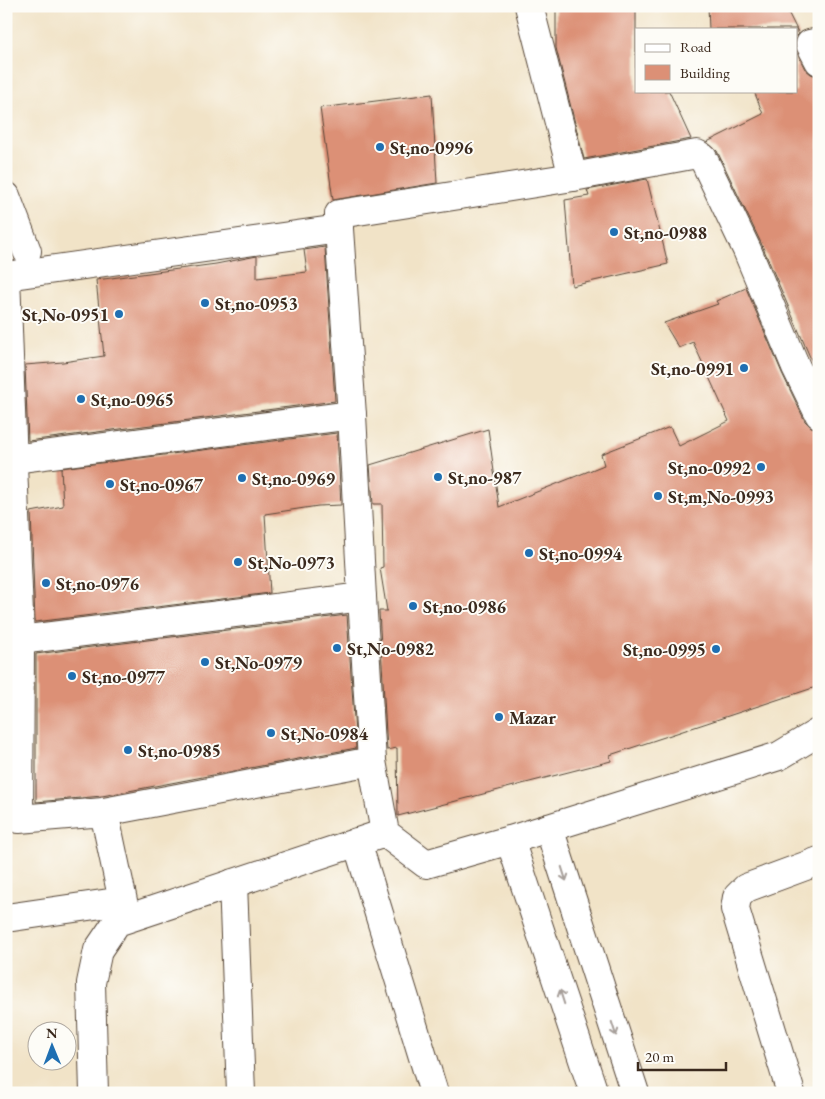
<svg xmlns="http://www.w3.org/2000/svg" width="825" height="1099" font-family="'EB Garamond',serif">
<style>
.building{fill:#dc9076}
.lines{fill:none;stroke-linecap:round;stroke-linejoin:round}
.minor-casing{stroke:#564637;stroke-width:30}
.minor{stroke:#fff;stroke-width:28}
.oneway{stroke:#a79f9a}
.poi-dot{fill:#1f6fb2;stroke:#fdfcf7;stroke-width:2}
.labels{text-anchor:middle;dominant-baseline:central;stroke-width:4;stroke-linejoin:round;paint-order:stroke}
.poi-label{font-size:18px;font-weight:bold;fill:#3b2a1e;stroke:#fdfcf7;text-anchor:start}
</style>
<rect width="100%" height="100%" fill="#fdfcf7"/>
<filter id="ink" filterUnits="userSpaceOnUse"><feTurbulence type="fractalNoise" baseFrequency=".02" numOctaves="2"/><feDisplacementMap in="SourceGraphic" scale="10" xChannelSelector="R" yChannelSelector="G"/><feConvolveMatrix kernelMatrix="1 2 1 2 8 2 1 2 1" color-interpolation-filters="sRGB"/></filter>
<filter id="wash" filterUnits="userSpaceOnUse"><feTurbulence type="fractalNoise" baseFrequency=".0096" numOctaves="4" result="noise"/><feDisplacementMap in="SourceGraphic" scale="20" xChannelSelector="R" yChannelSelector="G"/><feGaussianBlur stdDeviation="1.12" result="paint"/><feColorMatrix in="noise" values="0 0 0 0 0 0 0 0 0 0 0 0 0 0 0 0 0 1.4 0 .05"/><feComposite in="paint" operator="in"/></filter>
<g filter="url(#wash)">
<rect width="100%" height="100%" fill="#f1e3c7"/>
<g id="blocks">
<g class="building">
<path d="M556 6H636V91H669L691 139 584 159 556 48Z"/>
<path d="M708 6H785L799 34 796 37V29H709Z"/>
<path d="M796 51 805 69 811 74 819 77V378L761 243 717 151 707 142 763 114 754 91H796Z"/>
<path d="M432 94 437 183 333 200 320 108Z"/>
<path d="M647 179 668 264 572 286 565 200 589 196 587 190Z"/>
<path d="M325 247 335 401 28 441 25 365 63 362 104 356 96 280 216 264 257 256V278L307 272 304 250Z"/>
<path d="M746 288 782 373 805 421 811 427 819 429V686L610 755 611 761 398 816 397 748 387 750 379 611H387L380 568 383 567 382 504H373L370 465 488 429 499 507 604 465 601 454 670 427 679 446 729 421 693 342 679 348 664 323 718 304 716 301Z"/>
<path d="M337 433 341 505 318 506 265 514 270 593 35 622 31 512 63 506 61 468Z"/>
<path d="M347 615 356 748 102 796 36 802V654Z"/>
</g>
</g>
</g>
<g filter="url(#ink)">
<use href="#blocks" fill-opacity="0" stroke="#564637" stroke-width="1"/>
<g class="lines">
<defs>
<g id="minor">
<path d="M529 6 573 177"/>
<path d="M819 42 810 44 819 61"/>
<path d="M6 196 27 251"/>
<path d="M339 229V214L573 177 697 154 703 158 747 250 796 367 819 414"/>
<path d="M6 276 339 229 352 415 13 459"/>
<path d="M6 276 13 464"/>
<path d="M6 465 13 464 20 640V650H12"/>
<path d="M20 640 362 597 352 415"/>
<path d="M372 761 385 833 426 864 510 840 779 756 819 732"/>
<path d="M104 812 372 761 362 597"/>
<path d="M549 828 635 1093"/>
<path d="M510 840 594 1093"/>
<path d="M357 842 434 1093"/>
<path d="M233 883 241 1093"/>
<path d="M6 918 123 901 104 812 19 819 20 650"/>
<path d="M94 1093 91 983 98 950 117 922 385 833"/>
<path d="M791 1093 735 909 737 897 746 888 819 861"/>
</g>
</defs>
<use href="#minor" class="minor-casing"/>
<use href="#minor" class="minor"/>
</g>
<defs><path id="oneway-shaft" d="M-6 0H5M1.5-3L5.5 0L1.5 3" fill="none" stroke-width="1.6" stroke-linecap="round" stroke-linejoin="round" transform="scale(1.25)"/></defs>
<g class="oneway">
<use href="#oneway-shaft" transform="translate(564 874) rotate(72)"/>
<use href="#oneway-shaft" transform="translate(562 997) rotate(-108)"/>
<use href="#oneway-shaft" transform="translate(614 1029) rotate(72)"/>
</g>
</g>
<g class="poi-dot">
<circle cx="380" cy="147" r="5"/>
<circle cx="614" cy="232" r="5"/>
<circle cx="205" cy="303" r="5"/>
<circle cx="119" cy="314" r="5"/>
<circle cx="744" cy="368" r="5"/>
<circle cx="81" cy="399" r="5"/>
<circle cx="761" cy="467" r="5"/>
<circle cx="438" cy="477" r="5"/>
<circle cx="242" cy="478" r="5"/>
<circle cx="110" cy="484" r="5"/>
<circle cx="658" cy="496" r="5"/>
<circle cx="529" cy="553" r="5"/>
<circle cx="238" cy="562" r="5"/>
<circle cx="46" cy="583" r="5"/>
<circle cx="413" cy="606" r="5"/>
<circle cx="337" cy="648" r="5"/>
<circle cx="716" cy="649" r="5"/>
<circle cx="205" cy="662" r="5"/>
<circle cx="72" cy="676" r="5"/>
<circle cx="499" cy="717" r="5"/>
<circle cx="271" cy="733" r="5"/>
<circle cx="128" cy="750" r="5"/>
</g>
<g class="labels">
<g class="poi-label">
<text x="390" y="147">St,no-0996</text>
<text x="624" y="232">St,no-0988</text>
<text x="215" y="303">St,no-0953</text>
<text x="109" y="314" text-anchor="end">St,No-0951</text>
<text x="734" y="368" text-anchor="end">St,no-0991</text>
<text x="91" y="399">St,no-0965</text>
<text x="751" y="467" text-anchor="end">St,no-0992</text>
<text x="448" y="477">St,no-987</text>
<text x="252" y="478">St,no-0969</text>
<text x="120" y="484">St,no-0967</text>
<text x="668" y="496">St,m,No-0993</text>
<text x="539" y="553">St,no-0994</text>
<text x="248" y="562">St,No-0973</text>
<text x="56" y="583">St,no-0976</text>
<text x="423" y="606">St,no-0986</text>
<text x="347" y="648">St,No-0982</text>
<text x="706" y="649" text-anchor="end">St,no-0995</text>
<text x="215" y="662">St,No-0979</text>
<text x="82" y="676">St,no-0977</text>
<text x="509" y="717">Mazar</text>
<text x="281" y="733">St,No-0984</text>
<text x="138" y="750">St,no-0985</text>
</g>
</g>
<rect width="825" height="1099" fill="none" stroke="#fdfcf7" stroke-width="25"/>
<rect x="635" y="28" width="162" height="65" fill="#fdfcf7" stroke="#afa8a0"/>
<rect x="645" y="44" width="25" height="8" fill="#ffffff" stroke="#afa8a0"/>
<text x="680" y="52" font-size="15" fill="#3b2a1e">Road</text>
<rect x="645" y="65" width="25" height="15" fill="#dc9076" stroke="#afa8a0"/>
<text x="680" y="78" font-size="15" fill="#3b2a1e">Building</text>
<g transform="translate(52 1046) rotate(359)"><circle r="24" fill="#fdfcf7" stroke="#afa8a0"/>
<path d="M0-4L9 19L0 12L-9 19Z" fill="#1f6fb2"/>
<text y="-8" font-size="14" font-weight="bold" text-anchor="middle" fill="#3b2a1e">N</text>
</g>
<path d="M638 1062v8h88v-8" fill="none" stroke="#3b2a1e" stroke-width="2.5"/>
<text x="645" y="1062" font-size="15" fill="#3b2a1e" stroke="#fdfcf7" stroke-width="4" paint-order="stroke">20 m</text>
</svg>
